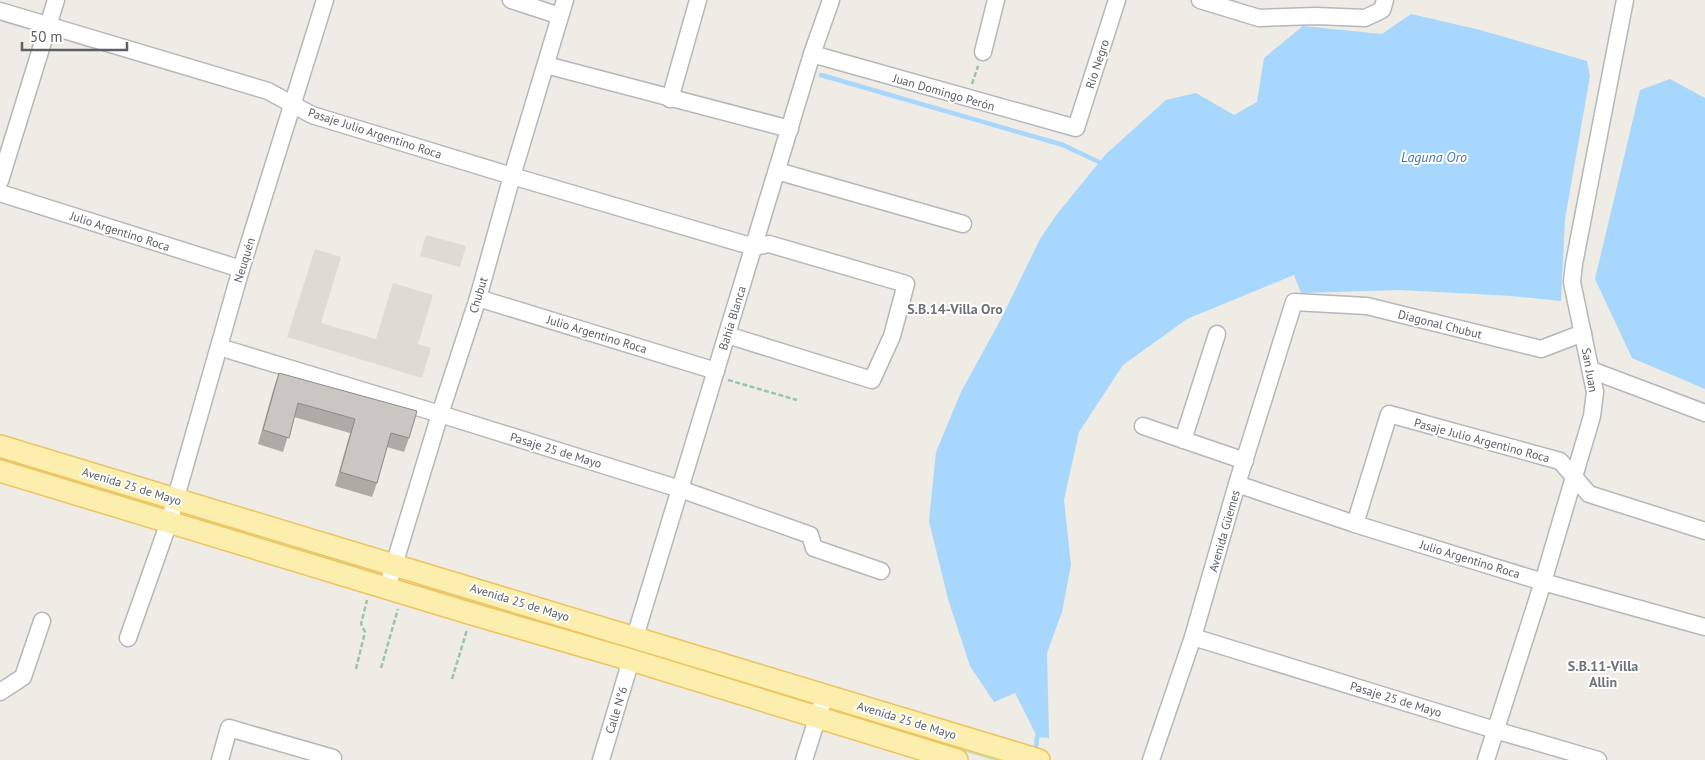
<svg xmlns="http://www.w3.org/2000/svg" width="1705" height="760" font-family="'PT Sans',sans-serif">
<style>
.education{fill:#dedbd2}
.green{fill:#c2e5c2}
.water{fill:#a7d7fc}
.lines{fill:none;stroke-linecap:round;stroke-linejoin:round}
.stream{stroke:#a7d7fc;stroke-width:4.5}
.minor-casing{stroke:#b5b7bb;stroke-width:19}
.major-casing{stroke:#ecc460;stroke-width:24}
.path{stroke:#9bc5a7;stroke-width:2.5;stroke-dasharray:5 2.5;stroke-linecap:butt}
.minor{stroke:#fff;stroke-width:16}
.major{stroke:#fceeac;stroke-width:21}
.wall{fill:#aeaba7}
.building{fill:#cac7c2;stroke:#8d8b88}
.labels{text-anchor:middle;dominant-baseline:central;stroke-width:4;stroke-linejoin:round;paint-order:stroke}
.street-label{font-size:12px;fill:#5c6064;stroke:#fff}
.water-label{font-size:14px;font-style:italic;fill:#4478ae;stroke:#fff}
.neighbourhood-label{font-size:14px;font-weight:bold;fill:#6d7276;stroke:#fff}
</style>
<rect width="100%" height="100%" fill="#eeece4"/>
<g class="education">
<path d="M426 235 466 246 460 267 420 256Z"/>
<path d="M315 249 341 257 321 323 376 339 393 283 433 295 418 344 431 348 422 378 287 337Z"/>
</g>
<g class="green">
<path d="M0 454 149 500 147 507 0 462Z"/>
<path d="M201 515 375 565 373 573 199 521Z"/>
<path d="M418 581 806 698 804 705 416 588Z"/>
<path d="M843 707 1018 760H992L841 715Z"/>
</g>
<g class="water">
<path d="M1411 14 1480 30 1587 61 1590 76 1565 219 1561 301 1512 296 1400 290 1301 293 1294 275 1187 319 1123 365 1079 432 1064 500 1071 565 1062 612 1047 653 1049 738 1037 737 1015 693 994 702 970 666 948 599 929 521 936 452 961 392 1001 319 1040 239 1057 214 1106 154 1166 100 1196 93 1234 115 1257 102 1264 58 1303 26 1382 34Z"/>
<path d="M1670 79 1705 98V389L1632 358 1595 279 1640 90Z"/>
</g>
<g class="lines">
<g class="stream">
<path d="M821 75 1063 145 1099 162"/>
<path d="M1036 746 1037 737"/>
</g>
<defs>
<g id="minor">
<path d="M511 0 560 16"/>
<path d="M1200 0 1259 18 1316 16 1365 18 1382 10 1385 0"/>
<path d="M0 11 268 91 312 115 512 176 754 247 769 244 906 284 892 336 872 380 727 335"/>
<path d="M983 52 996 0"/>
<path d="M812 54 1076 128 1117 0"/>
<path d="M546 65 790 129"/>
<path d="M670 99 698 0"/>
<path d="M777 171 963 224"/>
<path d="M0 181 56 0"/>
<path d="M0 193 241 269"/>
<path d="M478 298 716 371"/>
<path d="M219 347 440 414 680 489 810 535 814 548 881 571"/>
<path d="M1591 370 1705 413"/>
<path d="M1143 426 1245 461"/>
<path d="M1183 440 1217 334"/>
<path d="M1237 484 1355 524 1543 582 1705 627"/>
<path d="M1355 524 1389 414 1560 461 1589 494 1705 531"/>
<path d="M387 588 440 414 478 298 512 176 565 0"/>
<path d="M635 637 812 54 831 0"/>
<path d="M1193 637 1495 730 1598 760"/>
<path d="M128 638 169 522 241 269 325 0"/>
<path d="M0 692 23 677 42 621"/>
<path d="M220 760 229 728 333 758 332 760"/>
<path d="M601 760 631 660"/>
<path d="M804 760 825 694"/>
<path d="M1151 760 1193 637 1237 484 1294 302 1367 306 1541 349 1583 333"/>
<path d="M1486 760 1543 582 1592 416 1595 392 1572 282 1574 264 1625 0"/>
</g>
<g id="major">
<path d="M0 446 1039 760"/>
<path d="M0 471 472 614 631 660 957 760"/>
</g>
</defs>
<use href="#minor" class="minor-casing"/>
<use href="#major" class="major-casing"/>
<g class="path">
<path d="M972 84 978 66"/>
<path d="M728 380 797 400"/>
<path d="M381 668 398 609"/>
<path d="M356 669 365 632 361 624 367 600"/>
<path d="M452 679 467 630"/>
</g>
<use href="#minor" class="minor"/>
<use href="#major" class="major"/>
</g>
<path class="wall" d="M279 373 409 438 404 452 387 447 377 483 372 497 335 486 350 433 294 417 283 452 258 444 274 387Z"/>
<path class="building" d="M279 373 417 411 409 438 391 433 377 483 340 472 355 419 298 403 289 438 263 430Z"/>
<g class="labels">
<g class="street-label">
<text transform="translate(1097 64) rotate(-72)">Río Negro</text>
<text transform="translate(944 92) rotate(16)">Juan Domingo Perón</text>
<text transform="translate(375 133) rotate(18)">Pasaje Julio Argentino Roca</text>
<text transform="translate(120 231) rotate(18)">Julio Argentino Roca</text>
<text transform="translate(244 260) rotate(-73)">Neuquén</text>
<text transform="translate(478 295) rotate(-73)">Chubut</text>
<text transform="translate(732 318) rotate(-73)">Bahía Blanca</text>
<text transform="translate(1440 324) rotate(14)">Diagonal Chubut</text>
<text transform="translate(597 334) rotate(17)">Julio Argentino Roca</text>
<text transform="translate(1590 370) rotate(80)">San Juan</text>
<text transform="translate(1482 440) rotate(15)">Pasaje Julio Argentino Roca</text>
<text transform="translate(556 450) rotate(17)">Pasaje 25 de Mayo</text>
<text transform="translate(132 486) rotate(17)">Avenida 25 de Mayo</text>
<text transform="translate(1224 531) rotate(-74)">Avenida Güemes</text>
<text transform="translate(1470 559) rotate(17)">Julio Argentino Roca</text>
<text transform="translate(520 602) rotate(17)">Avenida 25 de Mayo</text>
<text transform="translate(1396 699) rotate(17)">Pasaje 25 de Mayo</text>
<text transform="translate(616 710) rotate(-73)">Calle N°6</text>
<text transform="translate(907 720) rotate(17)">Avenida 25 de Mayo</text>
</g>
<g class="water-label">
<text x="1434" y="157">Laguna Oro</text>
</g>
<g class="neighbourhood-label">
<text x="955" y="309">S.B.14-Villa Oro</text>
<text x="1603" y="666">S.B.11-Villa<tspan x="1603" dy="16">Allin</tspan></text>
</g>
</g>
<path d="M22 42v8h105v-8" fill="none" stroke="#5c6064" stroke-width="2.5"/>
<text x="30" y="42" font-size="15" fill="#5c6064" stroke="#ffffff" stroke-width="4" paint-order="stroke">50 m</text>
</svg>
